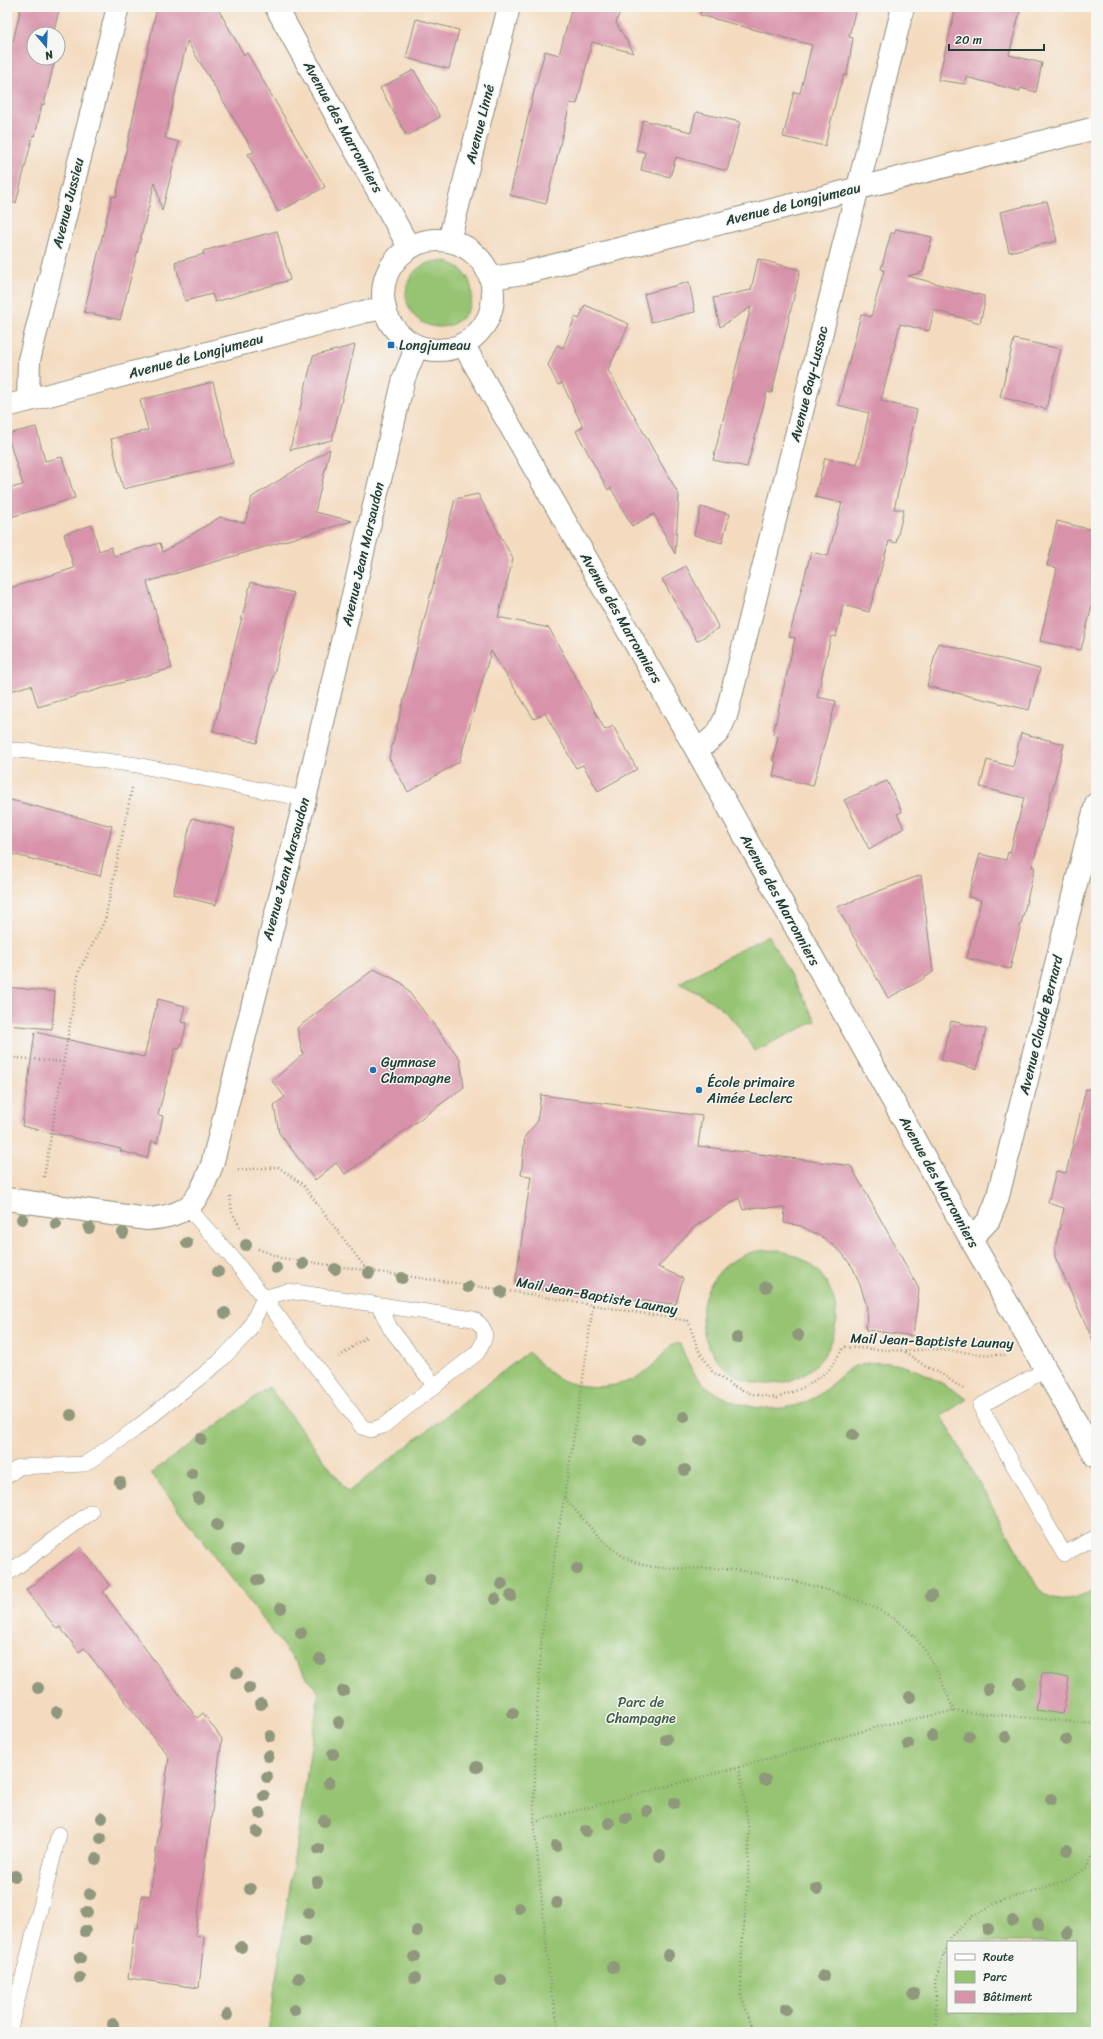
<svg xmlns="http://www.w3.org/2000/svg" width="1103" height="2039" font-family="Sriracha,sans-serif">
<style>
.green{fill:#96c472;stroke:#5a8053;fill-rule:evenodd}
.building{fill:#d893aa}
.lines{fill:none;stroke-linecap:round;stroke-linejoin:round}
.service-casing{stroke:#8a8c7a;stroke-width:16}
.minor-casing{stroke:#8a8c7a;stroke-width:24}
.tertiary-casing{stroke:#8a8c7a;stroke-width:24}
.path{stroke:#8a8c7a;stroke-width:2.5;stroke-dasharray:1 3;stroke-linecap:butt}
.service{stroke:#fff;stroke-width:15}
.minor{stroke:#fff;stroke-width:22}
.tertiary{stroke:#fff;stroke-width:22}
.tree{fill:#8f977c}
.poi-dot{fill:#1f6fb2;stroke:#f6f6f2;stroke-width:1.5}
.labels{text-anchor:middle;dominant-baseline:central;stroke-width:3;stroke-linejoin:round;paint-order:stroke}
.street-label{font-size:14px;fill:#1f3d34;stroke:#f6f6f2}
.poi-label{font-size:14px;fill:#1f3d34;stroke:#f6f6f2;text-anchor:start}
.park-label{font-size:14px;fill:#3d5f44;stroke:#f6f6f2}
</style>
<rect width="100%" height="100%" fill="#f6f6f2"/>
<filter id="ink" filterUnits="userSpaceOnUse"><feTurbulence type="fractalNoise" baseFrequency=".025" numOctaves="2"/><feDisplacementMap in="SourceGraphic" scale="8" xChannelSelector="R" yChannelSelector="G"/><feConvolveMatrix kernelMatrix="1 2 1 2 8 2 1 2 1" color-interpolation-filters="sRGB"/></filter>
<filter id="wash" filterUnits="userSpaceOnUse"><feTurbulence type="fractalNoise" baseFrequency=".012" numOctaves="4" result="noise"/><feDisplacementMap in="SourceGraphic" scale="16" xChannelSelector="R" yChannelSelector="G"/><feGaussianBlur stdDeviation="0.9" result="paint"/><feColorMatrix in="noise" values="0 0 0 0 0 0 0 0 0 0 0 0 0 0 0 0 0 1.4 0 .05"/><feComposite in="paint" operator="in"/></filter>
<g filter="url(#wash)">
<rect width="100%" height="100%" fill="#f4dbc0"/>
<g class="green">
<circle cx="439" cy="294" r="33"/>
<path d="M768 935 816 1021 754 1051C733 1013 716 1002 679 983Z"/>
<circle cx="769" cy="1317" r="67"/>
<path d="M672 1344H680C686 1358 692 1375 705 1385 735 1409 779 1417 814 1398 825 1392 846 1369 854 1366 896 1353 934 1377 967 1399L942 1416 1038 1588C1056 1607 1076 1598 1096 1589V2032H268L319 1693 151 1473 269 1387 348 1492 528 1352C536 1359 544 1369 553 1375 574 1390 613 1390 636 1378 651 1370 661 1356 672 1344ZM948 1942H1076V2012H948Z"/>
</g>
<g id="blocks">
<g class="building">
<path d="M21 7H60L53 34H34V58H55L44 105 42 104 35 136 33 135 16 203 7 202V40L13 42Z"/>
<path d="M157 7H217L244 55 247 53 325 187 278 212 248 154 254 152 187 41 165 138 179 142 162 211 155 182 120 320 84 312 112 196 116 197Z"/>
<path d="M572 7H621L616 23 634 53 592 42 577 104 570 103 546 204 510 195 532 99 545 51 559 55Z"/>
<path d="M701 7H856L849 37 853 38 847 75H844L838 92 825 146 783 137 794 92 800 93 812 45 700 15Z"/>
<path d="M956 7H1021L1009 55 1042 63 1036 92 1020 88V91L966 77 965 84 938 80Z"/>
<path d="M416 19 459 30 449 69 406 58Z"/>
<path d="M414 70 440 117 407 136 380 88Z"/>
<path d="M696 112 740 122 727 171 676 157 670 177 641 170 645 152 636 150 643 120 691 132Z"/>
<path d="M1047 201 1057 241 1009 252 1000 212Z"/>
<path d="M896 229 932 237 923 272 908 276 984 296V306L980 323 934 310 929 331 900 324 881 401 917 410 894 509H904L896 543 889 541 869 612 843 605 836 637 831 636 817 697 836 701 813 786 773 776 776 762 773 761 778 736 773 734 795 638 789 637 811 552 828 556 842 503 815 497 825 458 857 465 869 413 838 405 861 314 871 317 884 270 881 269 891 233H895Z"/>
<path d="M277 231 290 280 215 302 212 294 185 301 175 262 204 254 203 251Z"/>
<path d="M758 259 800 270 772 393 767 392 747 467 713 460 751 307 720 327 713 298 751 290Z"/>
<path d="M689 282 695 312 651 322 644 294Z"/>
<path d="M585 305 629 324 608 370 679 495 675 554 654 514 632 526 611 488 608 490 576 431 583 427 562 383 558 385 548 365 557 345 563 348 575 317 579 319Z"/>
<path d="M1014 339 1061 349 1046 409 1000 397Z"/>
<path d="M355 345 332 440 290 450 313 356Z"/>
<path d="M213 382 233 463 123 489 111 439 148 430 140 400Z"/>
<path d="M36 427 45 461 62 457 75 498 7 518V489L23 485 7 434Z"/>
<path d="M330 449 315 512 352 521 147 582 172 668 38 707 31 685 7 692V589L74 568 64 534 92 525 99 551 111 547 114 556 160 543 163 552 220 517 245 523 252 497Z"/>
<path d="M478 494 513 559 498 617 549 628 605 730 613 726 637 769 598 791 583 765 576 768 545 713 534 719 491 651 459 762 408 792 389 758 455 499Z"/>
<path d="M701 507 730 514 722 543 694 535Z"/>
<path d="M1057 521 1096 531V589L1081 650 1040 641 1057 568 1047 566Z"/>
<path d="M686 566 719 628 697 641 662 579Z"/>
<path d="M251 582 294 593 257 743 213 731Z"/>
<path d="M938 643 1040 669 1029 710 927 686Z"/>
<path d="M1021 733 1064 744 1032 867H1035L1010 969 967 958 981 900 968 897 980 854 1006 860 1008 852 1010 853 1024 798 980 787 987 760 1013 767Z"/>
<path d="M887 781 902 812 897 814 904 828 869 849 844 800Z"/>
<path d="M7 799 112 826 100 876 7 853Z"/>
<path d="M192 818 235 829 216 905 173 894Z"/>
<path d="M921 875 933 972 920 981 888 998 837 907Z"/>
<path d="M374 969 402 983 460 1059 464 1087 345 1174 336 1163 315 1180 279 1133 274 1105 285 1097 272 1081 303 1054 297 1028Z"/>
<path d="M7 987 55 992 52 1029 7 1025Z"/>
<path d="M158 999 185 1006 181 1022 187 1023 180 1049 175 1048 165 1088 158 1115 163 1116 157 1143 152 1141 147 1158 120 1151 121 1149 22 1126 35 1032 144 1057Z"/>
<path d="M951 1021 986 1029 977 1069 941 1060Z"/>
<path d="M1086 1089 1096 1090V1347L1055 1257V1247L1064 1208 1048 1203 1056 1171 1066 1173Z"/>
<path d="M541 1095 702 1116 698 1146 851 1166 919 1289 913 1336 866 1330 867 1308 861 1287 853 1268 842 1253 824 1238 801 1226 784 1223 785 1208 757 1207 743 1210 739 1198 694 1227 658 1267 683 1278 676 1304 589 1296 515 1285 531 1176 521 1175 525 1136 537 1122Z"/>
<path d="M81 1547 110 1586 103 1592 197 1718 203 1713 222 1739 195 1935 204 1937 199 1988 128 1978 135 1927 138 1928 142 1895 150 1896 169 1757 84 1648 79 1652 60 1627 57 1629 26 1590Z"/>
<path d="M1042 1673 1069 1678 1063 1714 1036 1710Z"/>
</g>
</g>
</g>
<g filter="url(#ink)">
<use href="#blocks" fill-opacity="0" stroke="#8a8c7a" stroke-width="1"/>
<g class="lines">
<defs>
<g id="service">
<path d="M7 750 29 751 137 765 305 799"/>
<path d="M288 1291 473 1319C489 1329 487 1338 477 1353L383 1426 371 1430 362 1427 264 1298Z"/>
<path d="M379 1305 390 1328 435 1386"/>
<path d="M1047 1369 980 1406 1064 1554 1096 1537"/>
<path d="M7 1476 19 1467 85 1464 134 1430 219 1362 248 1332 264 1298 230 1255 188 1208"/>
<path d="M7 1574 91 1512"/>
<path d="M9 2032 59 1834"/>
</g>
<g id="minor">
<path d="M276 7 409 247"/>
<path d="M449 241 509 7"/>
<path d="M463 344 697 751 954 1210 1096 1457"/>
<path d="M28 400 29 360 118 7"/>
<path d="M697 751 718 733 726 716 903 7"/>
<path d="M7 1199 147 1219C191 1215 197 1203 212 1165L305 799 404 378 417 346"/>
<path d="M971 1239 989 1220 997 1200 1096 804"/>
</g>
<g id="tertiary">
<circle cx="438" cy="295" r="55"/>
<path d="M491 278 524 273 1096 128"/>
<path d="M7 406 363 312 385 308"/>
</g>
</defs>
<use href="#service" class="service-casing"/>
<use href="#minor" class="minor-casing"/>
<use href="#tertiary" class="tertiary-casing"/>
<g class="path">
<path d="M7 1057 63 1062"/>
<path d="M238 1170 278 1167 303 1185 367 1270"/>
<path d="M44 1177 79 971 105 920 132 788"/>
<path d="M230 1196 232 1212 240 1227"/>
<path d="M258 1249 281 1258 503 1290 688 1321 698 1349 712 1371 732 1386 752 1394 777 1398 807 1386 829 1370 844 1347 905 1351 932 1349 990 1355H1005"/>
<path d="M905 1352 925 1366 943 1375 963 1389"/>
<path d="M339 1357 367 1336"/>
<path d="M564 1497 582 1386 593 1305"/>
<path d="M739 1767 749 1831 748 1883 742 1946 741 1995 754 2032"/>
<path d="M534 1822 739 1767 884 1725 954 1711"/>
<path d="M948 1942 950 1937 973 1916 998 1902 1071 1879 1088 1866 1096 1848"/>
<path d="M560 2032 551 1993 534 1822 536 1728 542 1632 564 1497C585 1520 605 1550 635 1562 663 1573 695 1566 725 1569 771 1573 873 1596 906 1628 930 1650 942 1682 954 1711L1096 1724"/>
<path d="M937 2032 935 1981 948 1943"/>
</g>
<use href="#service" class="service"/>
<use href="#minor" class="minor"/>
<use href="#tertiary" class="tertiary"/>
</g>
<g class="tree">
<circle cx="22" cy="1219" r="6"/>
<circle cx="56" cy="1224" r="6"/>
<circle cx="89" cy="1228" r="6"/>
<circle cx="123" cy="1233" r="6"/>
<circle cx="187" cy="1243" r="6"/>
<circle cx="246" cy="1245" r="6"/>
<circle cx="303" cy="1264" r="6"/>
<circle cx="276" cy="1268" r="6"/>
<circle cx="335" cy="1269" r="6"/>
<circle cx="218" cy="1272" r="6"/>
<circle cx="369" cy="1273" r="6"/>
<circle cx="402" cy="1278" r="6"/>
<circle cx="468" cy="1287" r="6"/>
<circle cx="766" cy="1287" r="6"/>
<circle cx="501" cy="1292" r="6"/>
<circle cx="225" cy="1313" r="6"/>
<circle cx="798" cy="1335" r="6"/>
<circle cx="737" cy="1338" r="6"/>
<circle cx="71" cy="1415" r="6"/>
<circle cx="684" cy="1417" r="6"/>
<circle cx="853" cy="1435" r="6"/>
<circle cx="201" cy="1439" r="6"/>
<circle cx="639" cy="1440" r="6"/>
<circle cx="685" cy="1470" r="6"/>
<circle cx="192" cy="1474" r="6"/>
<circle cx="120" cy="1482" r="6"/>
<circle cx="198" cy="1498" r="6"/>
<circle cx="217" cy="1525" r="6"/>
<circle cx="237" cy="1550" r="6"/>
<circle cx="577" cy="1569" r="6"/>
<circle cx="258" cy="1580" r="6"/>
<circle cx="430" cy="1580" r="6"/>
<circle cx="502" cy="1584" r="6"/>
<circle cx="511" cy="1596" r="6"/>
<circle cx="931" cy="1596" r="6"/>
<circle cx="495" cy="1599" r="6"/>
<circle cx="281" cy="1608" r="6"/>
<circle cx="301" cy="1633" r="6"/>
<circle cx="320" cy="1659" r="6"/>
<circle cx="237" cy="1673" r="6"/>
<circle cx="1020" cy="1683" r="6"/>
<circle cx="38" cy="1688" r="6"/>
<circle cx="249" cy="1688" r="6"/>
<circle cx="988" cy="1689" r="6"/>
<circle cx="343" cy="1691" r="6"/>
<circle cx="910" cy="1697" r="6"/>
<circle cx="261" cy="1704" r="6"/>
<circle cx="57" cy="1712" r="6"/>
<circle cx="513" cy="1713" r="6"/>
<circle cx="339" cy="1722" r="6"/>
<circle cx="270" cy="1736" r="6"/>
<circle cx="932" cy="1736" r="6"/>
<circle cx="969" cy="1736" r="6"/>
<circle cx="1006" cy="1737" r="6"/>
<circle cx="666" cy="1739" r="6"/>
<circle cx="1066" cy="1740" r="6"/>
<circle cx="908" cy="1744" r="6"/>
<circle cx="333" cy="1754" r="6"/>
<circle cx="268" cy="1756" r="6"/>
<circle cx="477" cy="1767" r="6"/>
<circle cx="267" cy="1777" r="6"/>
<circle cx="765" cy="1780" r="6"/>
<circle cx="329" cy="1783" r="6"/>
<circle cx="264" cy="1796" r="6"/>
<circle cx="1051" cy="1799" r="6"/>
<circle cx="674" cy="1803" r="6"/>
<circle cx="647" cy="1811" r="6"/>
<circle cx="260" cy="1813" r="6"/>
<circle cx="102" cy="1818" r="6"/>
<circle cx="626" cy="1818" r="6"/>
<circle cx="324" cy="1821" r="6"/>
<circle cx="609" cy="1823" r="6"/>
<circle cx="586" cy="1831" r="6"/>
<circle cx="257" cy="1832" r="6"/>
<circle cx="101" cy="1838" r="6"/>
<circle cx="556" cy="1846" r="6"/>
<circle cx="319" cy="1849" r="6"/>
<circle cx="1067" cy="1850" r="6"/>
<circle cx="660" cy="1856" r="6"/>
<circle cx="96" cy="1859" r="6"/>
<circle cx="15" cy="1876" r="6"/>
<circle cx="317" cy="1882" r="6"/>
<circle cx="250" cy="1889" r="6"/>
<circle cx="817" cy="1889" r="6"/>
<circle cx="90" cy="1894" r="6"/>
<circle cx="557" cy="1903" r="6"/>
<circle cx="519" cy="1908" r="6"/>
<circle cx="87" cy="1912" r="6"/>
<circle cx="309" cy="1913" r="6"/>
<circle cx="1013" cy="1921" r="6"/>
<circle cx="1038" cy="1924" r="6"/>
<circle cx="988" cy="1929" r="6"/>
<circle cx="85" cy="1931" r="6"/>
<circle cx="417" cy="1931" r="6"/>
<circle cx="1068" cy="1933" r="6"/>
<circle cx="305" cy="1942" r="6"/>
<circle cx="241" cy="1947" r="6"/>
<circle cx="668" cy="1955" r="6"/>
<circle cx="415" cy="1957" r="6"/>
<circle cx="80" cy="1958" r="6"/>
<circle cx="613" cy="1967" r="6"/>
<circle cx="823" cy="1976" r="6"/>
<circle cx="80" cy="1978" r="6"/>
<circle cx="299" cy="1978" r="6"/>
<circle cx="415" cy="1978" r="6"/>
<circle cx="501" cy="1980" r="6"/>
<circle cx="914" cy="1994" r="6"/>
<circle cx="786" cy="2009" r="6"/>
<circle cx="294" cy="2010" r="6"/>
<circle cx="227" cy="2015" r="6"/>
<circle cx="113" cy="2024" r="6"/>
</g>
</g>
<g class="poi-dot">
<rect x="387" y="341" width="8" height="8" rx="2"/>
<circle cx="373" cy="1070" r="4"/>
<circle cx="699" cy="1090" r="4"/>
</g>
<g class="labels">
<g class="street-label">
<text transform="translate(480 124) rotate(-76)">Avenue Linné</text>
<text transform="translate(343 127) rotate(61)">Avenue des Marronniers</text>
<text transform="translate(68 203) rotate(-76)">Avenue Jussieu</text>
<text transform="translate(793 204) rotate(-14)">Avenue de Longjumeau</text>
<text transform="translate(196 356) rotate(-15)">Avenue de Longjumeau</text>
<text transform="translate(809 384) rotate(-76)">Avenue Gay-Lussac</text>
<text transform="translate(363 554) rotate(-77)">Avenue Jean Marsaudon</text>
<text transform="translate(621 618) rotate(60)">Avenue des Marronniers</text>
<text transform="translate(286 869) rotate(-75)">Avenue Jean Marsaudon</text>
<text transform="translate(780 900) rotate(61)">Avenue des Marronniers</text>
<text transform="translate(1041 1025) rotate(-76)">Avenue Claude Bernard</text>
<text transform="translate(939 1182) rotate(61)">Avenue des Marronniers</text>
<text transform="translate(597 1296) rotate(10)">Mail Jean-Baptiste Launay</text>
<text transform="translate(932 1341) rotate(2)">Mail Jean-Baptiste Launay</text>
</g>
<g class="poi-label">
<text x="399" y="345">Longjumeau</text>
<text x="381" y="1062">Gymnase<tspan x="381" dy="16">Champagne</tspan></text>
<text x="707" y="1082">École primaire<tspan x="707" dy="16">Aimée Leclerc</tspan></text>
</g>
<g class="park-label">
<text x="641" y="1702">Parc de<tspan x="641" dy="16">Champagne</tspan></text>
</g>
</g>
<rect width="1103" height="2039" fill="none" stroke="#f6f6f2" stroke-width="24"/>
<rect x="947" y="1941" width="130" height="72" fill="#f6f6f2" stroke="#a0aca6"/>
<rect x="955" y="1954" width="20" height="6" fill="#ffffff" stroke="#a0aca6"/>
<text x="983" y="1961" font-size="12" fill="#1f3d34">Route</text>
<rect x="955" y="1971" width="20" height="12" fill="#96c472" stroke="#a0aca6"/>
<text x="983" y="1981" font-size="12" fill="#1f3d34">Parc</text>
<rect x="955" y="1991" width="20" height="12" fill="#d893aa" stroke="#a0aca6"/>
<text x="983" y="2001" font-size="12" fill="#1f3d34">Bâtiment</text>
<g transform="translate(46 46) rotate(161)"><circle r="19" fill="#f6f6f2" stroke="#a0aca6"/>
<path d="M0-3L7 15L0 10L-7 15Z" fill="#1f6fb2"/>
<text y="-6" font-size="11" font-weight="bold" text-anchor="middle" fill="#1f3d34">N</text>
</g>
<path d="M949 44v6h95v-6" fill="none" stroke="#1f3d34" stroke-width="2"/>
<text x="955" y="44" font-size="12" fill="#1f3d34" stroke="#f6f6f2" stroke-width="3" paint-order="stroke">20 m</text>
</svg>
